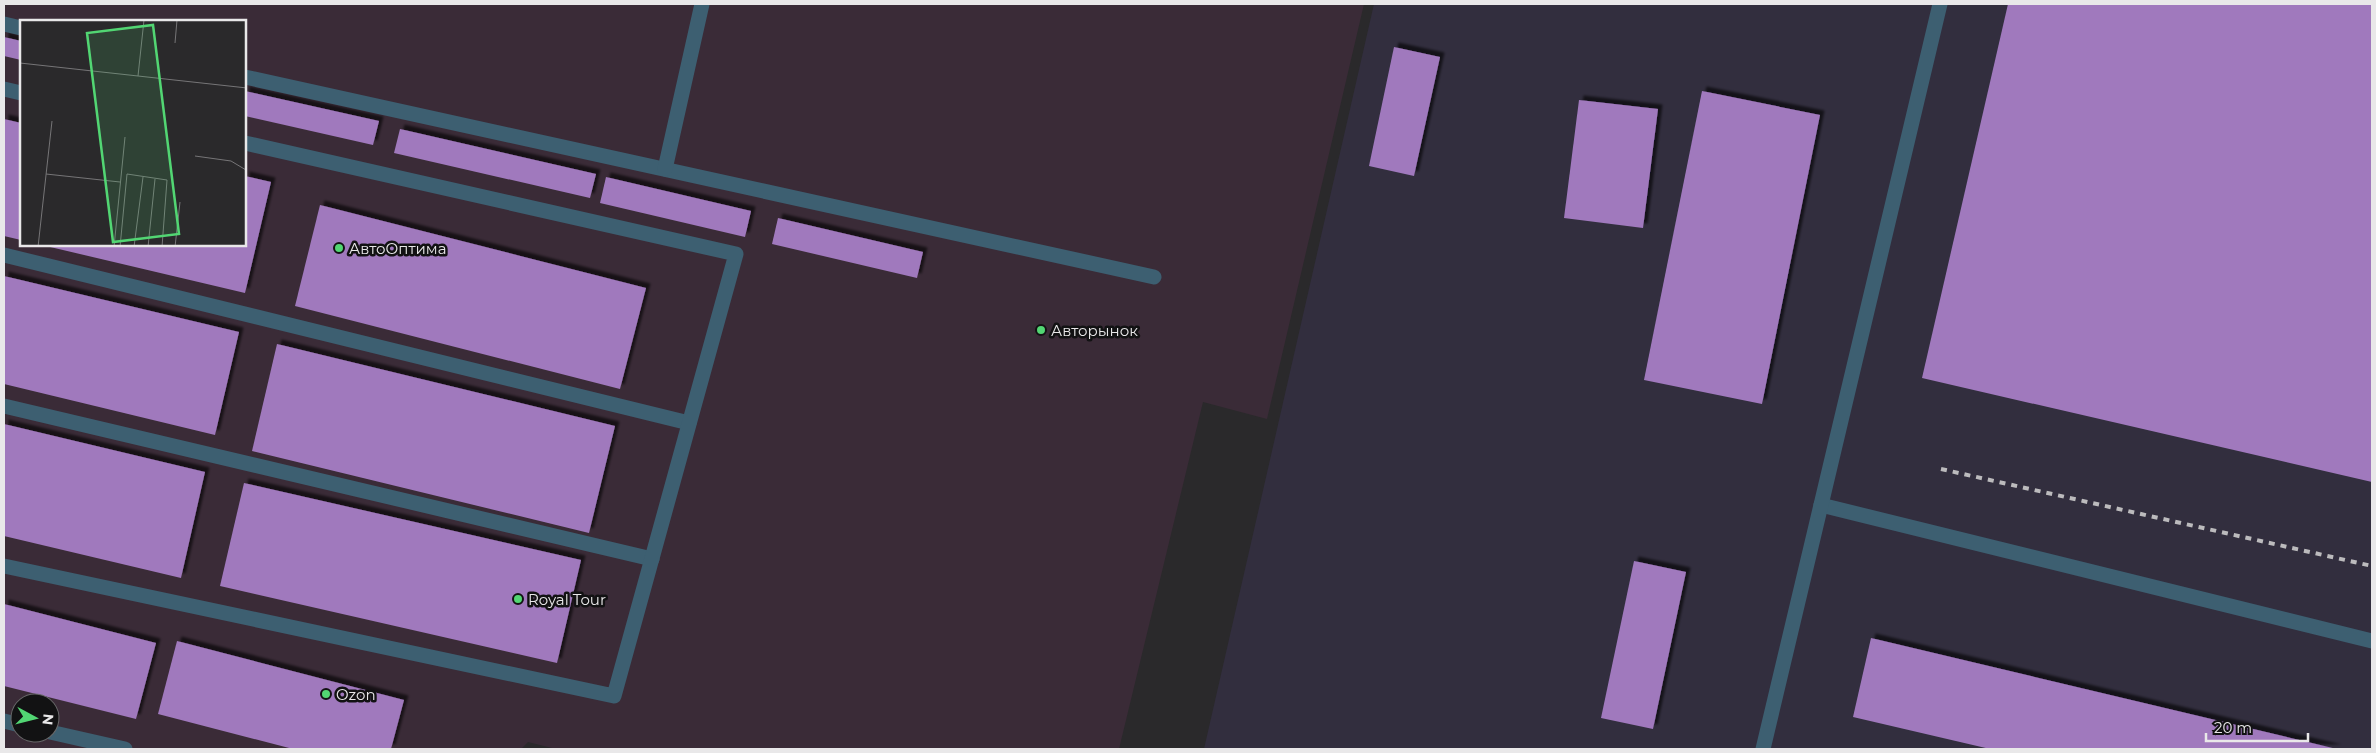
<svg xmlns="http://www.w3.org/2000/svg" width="2376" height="753" font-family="Montserrat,sans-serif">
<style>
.commercial{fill:#3a2b37;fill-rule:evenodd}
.industrial{fill:#322e3e}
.building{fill:#a079bd;filter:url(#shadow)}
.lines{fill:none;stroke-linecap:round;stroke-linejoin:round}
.lane{stroke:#3d5f71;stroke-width:15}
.rail{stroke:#bcbbbd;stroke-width:4;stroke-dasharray:6 6;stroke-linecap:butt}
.poi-dot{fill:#52d673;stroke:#121213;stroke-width:2}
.labels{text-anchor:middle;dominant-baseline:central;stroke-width:5;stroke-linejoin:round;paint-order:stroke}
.poi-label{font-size:15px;fill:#e9e8e9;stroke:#121213;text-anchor:start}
.inset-road{fill:none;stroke:#767577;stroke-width:1}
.view{fill:#52d673;fill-opacity:0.15;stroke:#52d673;stroke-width:2.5}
.inset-edge{fill:none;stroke:#e9e8e9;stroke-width:2.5}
</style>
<defs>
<filter id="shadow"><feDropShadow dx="4.5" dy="-4.5" stdDeviation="1" flood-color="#0009"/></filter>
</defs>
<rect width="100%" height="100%" fill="#2a292b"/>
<path class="commercial" d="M4 4H1364L1267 419 1203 402 1119 749H556L528 742 521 749H4ZM21 21H245V245H21ZM20 703H50V733H20Z"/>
<path class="industrial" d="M1374 4H2372V749H1204Z"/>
<g class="building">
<path d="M2008 4H2372V482L1922 378Z"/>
<path d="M4 37 21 41V60L4 56Z"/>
<path d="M1394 47 1440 57 1414 176 1369 166Z"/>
<path d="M245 91 379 121 373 145 245 116Z"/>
<path d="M1702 91 1820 115 1762 404 1644 380Z"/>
<path d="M1579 100 1658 109 1643 228 1564 218Z"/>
<path d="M4 119 21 123V240L4 236Z"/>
<path d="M400 129 596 174 590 198 394 153Z"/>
<path d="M245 176 271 182 245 293 46 246 245 245Z"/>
<path d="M606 177 751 211 745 237 600 203Z"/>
<path d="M320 205 646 288 620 389 295 306Z"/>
<path d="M778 218 923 252 917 278 772 244Z"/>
<path d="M4 276 239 332 215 435 4 384Z"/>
<path d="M277 344 615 426 589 533 252 451Z"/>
<path d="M4 424 205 472 181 578 4 536Z"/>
<path d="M244 483 581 560 557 663 220 586Z"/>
<path d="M1634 561 1686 572 1653 729 1601 718Z"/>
<path d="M4 604 156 643 136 719 4 686Z"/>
<path d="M1871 638 2337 749H1990L1853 717Z"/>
<path d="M177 641 404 700 391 749H293L158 714Z"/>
</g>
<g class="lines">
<g class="lane">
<path d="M4 24 21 28"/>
<path d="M245 77 1154 277"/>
<path d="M4 89 21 93"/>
<path d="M665 169 702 4"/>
<path d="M4 255 689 423"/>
<path d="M4 406 652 559"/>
<path d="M1821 505 2372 641"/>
<path d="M4 566 614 696 736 254 245 143"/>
<path d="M4 721 20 725"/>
<path d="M50 732 125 749"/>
<path d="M1763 749 1940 4"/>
</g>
<path class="rail" d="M1941 469 2372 566"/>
</g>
<g class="poi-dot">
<circle cx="339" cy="248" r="5"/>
<circle cx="1041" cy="330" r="5"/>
<circle cx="518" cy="599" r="5"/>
<circle cx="326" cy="694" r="5"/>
</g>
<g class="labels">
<g class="poi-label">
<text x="349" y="248">АвтоОптима</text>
<text x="1051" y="330">Авторынок</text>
<text x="528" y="599">Royal Tour</text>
<text x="336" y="694">Ozon</text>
</g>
</g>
<g transform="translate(20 20)">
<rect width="226" height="226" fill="#2a292b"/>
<path class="inset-road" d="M155 23 157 0M0 43 227 68M118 56 124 0M175 136 211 141 226 150M26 154 100 162M18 227 32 101M94 227 105 117M100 227 107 154 147 160 142 227M114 227 123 157M128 227 135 159M155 227 160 182"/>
<path class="view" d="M133 5 159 214 93 222 67 13Z"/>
<rect width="226" height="226" class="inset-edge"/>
</g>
<rect width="2376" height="753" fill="none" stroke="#e9e8e9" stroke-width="10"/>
<g transform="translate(35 718) rotate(97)"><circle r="24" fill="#121213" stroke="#686869"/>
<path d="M0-4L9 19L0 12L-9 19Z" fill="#52d673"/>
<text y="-8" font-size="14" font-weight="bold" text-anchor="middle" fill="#e9e8e9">N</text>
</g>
<path d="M2206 733v8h102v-8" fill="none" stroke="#e9e8e9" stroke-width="2.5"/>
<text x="2214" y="733" font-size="15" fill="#e9e8e9" stroke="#121213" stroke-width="4" paint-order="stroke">20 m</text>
</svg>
